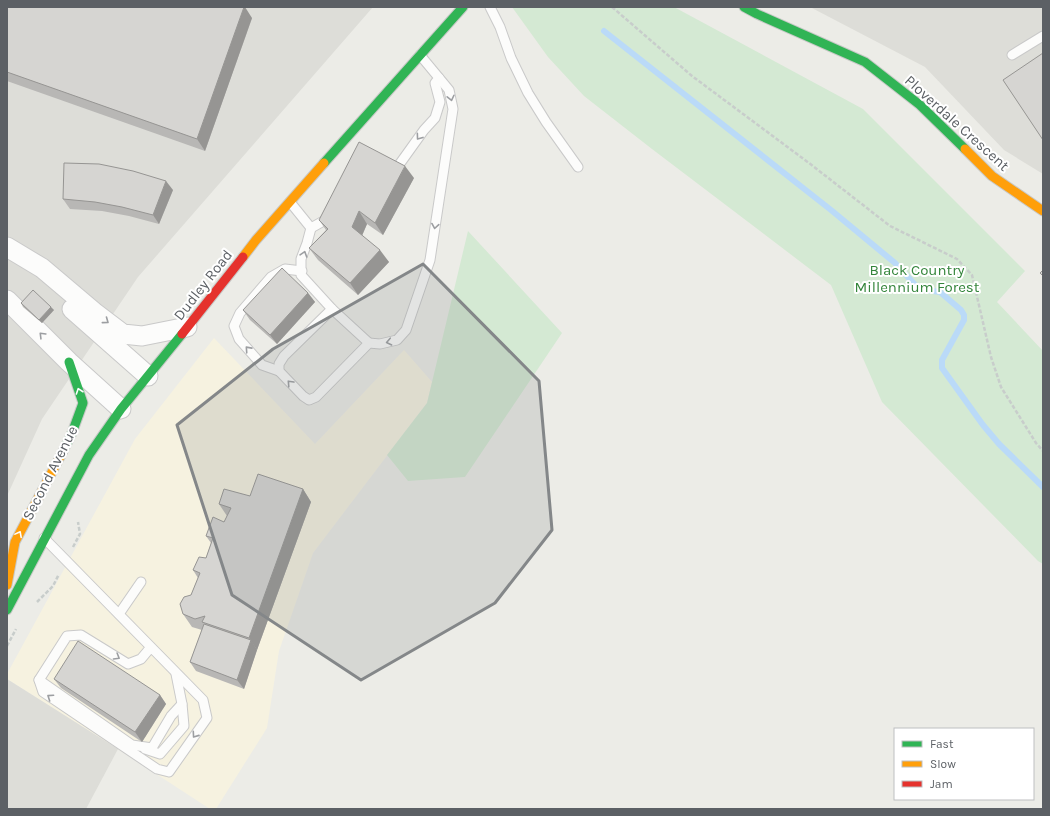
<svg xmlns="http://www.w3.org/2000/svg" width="1050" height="816" font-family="Karla,sans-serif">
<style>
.commercial{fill:#f6f2e0}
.industrial{fill:#ddddd8}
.green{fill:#d4e9d3}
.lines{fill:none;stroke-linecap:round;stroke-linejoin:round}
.stream{stroke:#badaf8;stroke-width:6}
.lane-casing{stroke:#c9c9c9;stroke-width:11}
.street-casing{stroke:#c9c9c9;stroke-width:21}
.fast-casing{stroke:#c8c9c7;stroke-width:11}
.slow-casing{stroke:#c8c9c7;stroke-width:11}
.jam-casing{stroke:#c8c9c7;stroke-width:11}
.path{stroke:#c8cdcb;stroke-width:2.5;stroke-dasharray:4 2;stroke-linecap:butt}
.lane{stroke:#fcfcfb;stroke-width:9}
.street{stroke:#fcfcfb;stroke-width:19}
.fast{stroke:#30b455;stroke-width:9}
.slow{stroke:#ff9f0a;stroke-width:9}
.jam{stroke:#e5322d;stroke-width:9}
.wall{fill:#b8b7b5}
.shaded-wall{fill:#969593}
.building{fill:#d6d5d2;stroke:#969593}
.oneway{stroke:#9c9ea1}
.oneway2{stroke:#fff}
.marked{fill:#848789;fill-opacity:0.2;stroke:#848789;stroke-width:3;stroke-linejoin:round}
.labels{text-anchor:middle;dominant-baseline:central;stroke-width:4;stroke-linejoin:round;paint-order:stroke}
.street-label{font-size:15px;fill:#5c6065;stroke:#fff}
.park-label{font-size:15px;fill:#34853b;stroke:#fff}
</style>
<rect width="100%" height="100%" fill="#ecece7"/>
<path class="commercial" d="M214 338 315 444 404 350 432 382 427 403 313 553 279 651 267 728 216 809H210L118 749 7 679V674L135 439Z"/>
<g class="industrial">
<path d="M7 7H373L138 277 42 419 7 496Z"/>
<path d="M810 7H1043V174L1004 150 925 67Z"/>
<path d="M7 679 118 749 86 809H7Z"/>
</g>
<g class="green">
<path d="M512 7H674L863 109 1025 271 997 302 1043 351V564L1038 561 882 402 831 285 652 149 584 96 548 57Z"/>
<path d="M468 231 562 333 465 477 408 481 387 455 427 403Z"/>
</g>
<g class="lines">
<path class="stream" d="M604 31 831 210 895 263 919 289 940 292 961 310 964 315V320L942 360V368L983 425 999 444 1043 487"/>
<defs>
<g id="lane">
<path d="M490 7 500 27 511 58 528 93 546 122 578 167"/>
<path d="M1012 55 1043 36"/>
<path d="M396 169 424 130 435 118 440 102 435 83 439 78"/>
<path d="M290 202 311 228 307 243 301 259V275L332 309 369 343"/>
<path d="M311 228 327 219 332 221"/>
<path d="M332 309 284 356 279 364V371L303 396 309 400 316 397 369 343 380 344 397 340 406 330 430 260 453 109 449 90 420 55"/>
<path d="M279 371 262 365 239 339 234 326 240 313 271 277 285 269 302 271"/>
<path d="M44 538 203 700 207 718 169 772 157 769 43 692 39 680 67 636 81 635 128 664 141 659 151 647"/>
<path d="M119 614 141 582"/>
<path d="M39 680 132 745 152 748 171 716 182 704 176 674"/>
<path d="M145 749 160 754 184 726 182 704"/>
</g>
<g id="street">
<path d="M7 247 42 268 94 312 123 334 142 336 187 327"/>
<path d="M7 300 69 362 121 409"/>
<path d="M72 309 148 376"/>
</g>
<g id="fast">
<path d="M744 7 757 14 865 62 920 105 965 149"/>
<path d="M324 163 463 7"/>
<path d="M61 455 72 433 83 403 69 362"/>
<path d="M7 610 89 455 121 409 182 334"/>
</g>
<g id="slow">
<path d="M965 149 992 176 1043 211"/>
<path d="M243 257 256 240 324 163"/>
<path d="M7 585 15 542 61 455"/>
</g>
<path id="jam" d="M182 334 243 257"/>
</defs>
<use href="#lane" class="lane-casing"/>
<use href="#street" class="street-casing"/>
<use href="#fast" class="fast-casing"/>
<use href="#slow" class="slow-casing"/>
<use href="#jam" class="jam-casing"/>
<g class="path">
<path d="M612 7 692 76 809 163 890 226 957 259 972 275 991 357 1001 387 1036 443 1043 451"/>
<path d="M73 547 80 534 78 522"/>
<path d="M37 602 53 586 59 574"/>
<path d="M7 646 16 629"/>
</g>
<use href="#lane" class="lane"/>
<use href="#street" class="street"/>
<use href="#fast" class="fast"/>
<use href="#slow" class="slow"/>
<use href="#jam" class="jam"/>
</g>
<g class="wall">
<path d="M7 7 252 18 205 151 7 81Z"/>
<path d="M414 178 383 235 367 224 362 236 389 262 358 295 318 260 309 248 326 230 319 220Z"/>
<path d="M173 190 159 224 129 216 102 211 70 209 63 199Z"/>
<path d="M308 293 315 302 277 344 250 320 243 310Z"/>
<path d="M21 303 54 310 42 323 23 307Z"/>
<path d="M303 489 311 502 257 650 244 689 196 671 190 662 202 630 192 627 183 614 191 595 198 578 193 570 206 558 211 543 206 536 224 522 227 516 219 504 250 496Z"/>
<path d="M54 679 160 695 166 704 142 742 61 688Z"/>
</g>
<g class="shaded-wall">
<path d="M244 7H245L252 18 205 151 197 139Z"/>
<path d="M405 166 414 178 383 235 375 223Z"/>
<path d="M166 181 173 190 159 224 153 215Z"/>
<path d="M359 211 367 224 360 240 352 227Z"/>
<path d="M380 250 389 262 358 295 350 283Z"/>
<path d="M308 293 315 302 277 344 270 335Z"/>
<path d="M51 307 54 310 42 323 39 320Z"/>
<path d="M303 489 311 502 257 650 249 638Z"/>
<path d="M251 640 257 650 244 689 237 680Z"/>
<path d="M160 695 166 704 142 742 135 732Z"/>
</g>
<g class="building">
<path d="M7 7H244L197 139 7 72Z"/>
<path d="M1043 53V140L1003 80Z"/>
<path d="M359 142 405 166 375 223 359 211 352 227 380 250 350 283 309 248 328 229 319 220Z"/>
<path d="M64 163 99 164 133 171 166 181 153 215 122 207 95 202 63 199Z"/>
<path d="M282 268 308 293 270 335 243 310Z"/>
<path d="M1043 270V276L1040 273Z"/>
<path d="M33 290 51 307 39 320 21 303Z"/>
<path d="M258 474 303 489 249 638 202 622 205 616 195 619 183 614 180 604 184 597 191 595 200 573 193 570 199 557 206 558 213 538 206 536 213 517 224 522 231 508 219 504 224 489 250 496Z"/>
<path d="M204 624 251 640 237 680 190 662Z"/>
<path d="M78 641 160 695 135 732 54 679Z"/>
</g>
<defs><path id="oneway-chevron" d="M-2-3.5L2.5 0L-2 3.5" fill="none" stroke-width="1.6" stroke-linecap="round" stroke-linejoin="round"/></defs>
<g class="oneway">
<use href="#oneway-chevron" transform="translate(451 98) rotate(77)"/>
<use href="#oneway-chevron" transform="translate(419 137) rotate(126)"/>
<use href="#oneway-chevron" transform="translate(435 226) rotate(99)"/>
<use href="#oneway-chevron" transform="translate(304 254) rotate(-72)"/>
<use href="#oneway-chevron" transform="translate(106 321) rotate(36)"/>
<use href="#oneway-chevron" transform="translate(42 335) rotate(-135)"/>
<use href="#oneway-chevron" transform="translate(389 342) rotate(168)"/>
<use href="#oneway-chevron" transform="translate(248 349) rotate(-132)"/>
<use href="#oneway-chevron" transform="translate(290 383) rotate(-133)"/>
<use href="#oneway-chevron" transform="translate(117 657) rotate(31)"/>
<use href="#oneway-chevron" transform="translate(50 697) rotate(-146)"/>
<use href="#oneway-chevron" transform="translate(195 735) rotate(125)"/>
</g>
<g class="oneway2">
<use href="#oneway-chevron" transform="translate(79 391) rotate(-109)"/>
<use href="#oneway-chevron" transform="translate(19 534) rotate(-62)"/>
</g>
<path class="marked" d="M423 264 539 381 552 530 495 603 361 680 232 595 177 425 273 349Z"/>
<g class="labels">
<g class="street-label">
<text transform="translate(957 123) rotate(42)">Ploverdale Crescent</text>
<text transform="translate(203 285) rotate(-52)">Dudley Road</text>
<text transform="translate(50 473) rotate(-63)">Second Avenue</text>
</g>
<g class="park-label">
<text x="917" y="270">Black Country<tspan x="917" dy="17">Millennium Forest</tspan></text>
</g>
</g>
<rect width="1050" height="816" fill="none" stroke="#5c6065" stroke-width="16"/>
<rect x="894" y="728" width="140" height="72" fill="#ffffff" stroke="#bebfc1"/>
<rect x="902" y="741" width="20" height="6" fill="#30b455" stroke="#bebfc1"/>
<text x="930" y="748" font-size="12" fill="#5c6065">Fast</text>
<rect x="902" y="761" width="20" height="6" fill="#ff9f0a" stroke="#bebfc1"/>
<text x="930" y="768" font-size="12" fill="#5c6065">Slow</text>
<rect x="902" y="781" width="20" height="6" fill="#e5322d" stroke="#bebfc1"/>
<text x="930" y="788" font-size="12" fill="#5c6065">Jam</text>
</svg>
